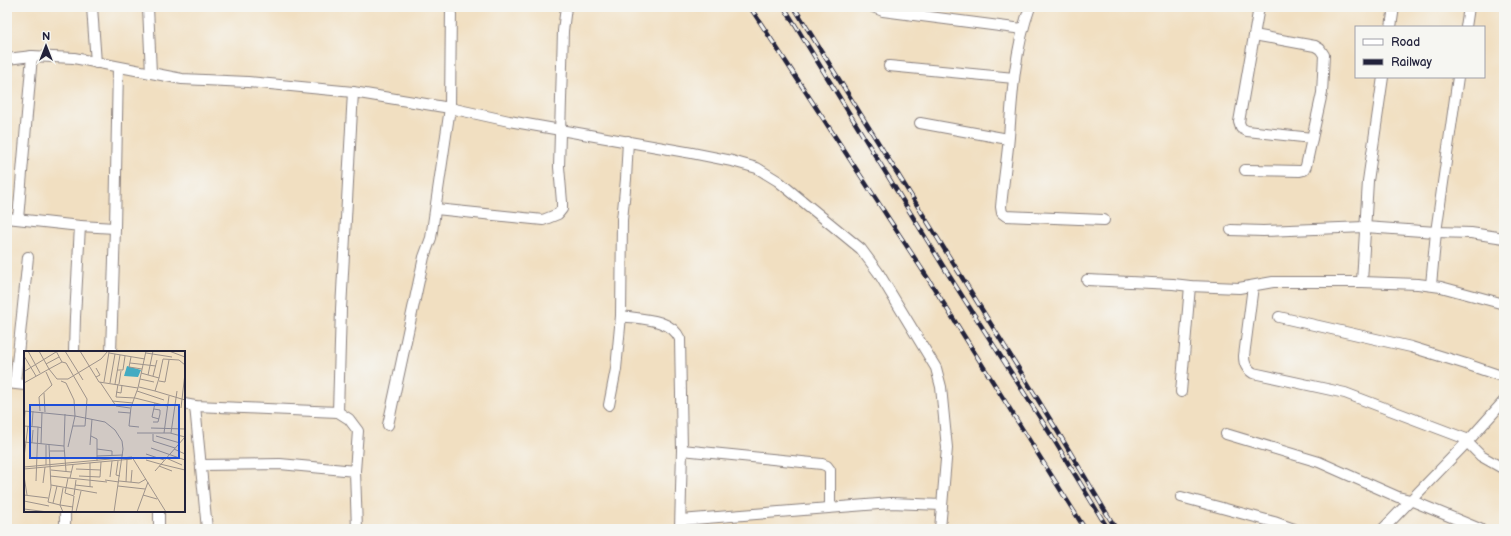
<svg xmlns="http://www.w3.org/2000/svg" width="1511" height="536" font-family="'Balsamiq Sans',sans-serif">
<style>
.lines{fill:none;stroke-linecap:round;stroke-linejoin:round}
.minor-casing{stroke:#8a807e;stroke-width:12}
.minor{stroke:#fff;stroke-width:10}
.rail-casing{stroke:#22223b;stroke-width:4.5}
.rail{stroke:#f6f6f2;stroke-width:3;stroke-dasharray:9;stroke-linecap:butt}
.inset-road{fill:none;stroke:#9e938b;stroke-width:1}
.view{fill:#1d4ed8;fill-opacity:0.15;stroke:#1d4ed8;stroke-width:2}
.inset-edge{fill:none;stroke:#22223b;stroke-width:2}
</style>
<rect width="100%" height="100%" fill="#f6f6f2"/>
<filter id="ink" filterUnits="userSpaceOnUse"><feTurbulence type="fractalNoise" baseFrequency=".025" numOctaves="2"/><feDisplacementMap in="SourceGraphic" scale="8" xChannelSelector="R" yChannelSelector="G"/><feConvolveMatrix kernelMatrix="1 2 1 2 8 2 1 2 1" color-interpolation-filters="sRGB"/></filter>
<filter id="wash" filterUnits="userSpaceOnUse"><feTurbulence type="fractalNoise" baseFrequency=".012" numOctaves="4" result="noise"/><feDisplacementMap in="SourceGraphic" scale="16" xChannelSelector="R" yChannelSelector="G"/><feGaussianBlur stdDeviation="0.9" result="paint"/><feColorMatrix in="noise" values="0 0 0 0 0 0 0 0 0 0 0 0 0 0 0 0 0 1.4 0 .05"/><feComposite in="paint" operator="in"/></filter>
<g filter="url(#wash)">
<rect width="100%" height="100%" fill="#f1dfc1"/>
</g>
<g filter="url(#ink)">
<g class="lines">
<defs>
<g id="minor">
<path d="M92 7 96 63"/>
<path d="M148 7 151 73"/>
<path d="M873 7 883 11 1023 29"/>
<path d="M1030 7C1015 48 1012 94 1009 137 1007 160 1003 184 1001 207L1002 213 1006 216 1104 220"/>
<path d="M1259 7 1239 122 1241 128 1247 131 1312 138"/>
<path d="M1391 27 1394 7"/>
<path d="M1466 27 1469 7"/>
<path d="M7 59 32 56 74 58 182 79 248 82 353 92 450 108 451 7"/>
<path d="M889 66 1014 78"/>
<path d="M920 123 1008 139"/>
<path d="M1245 170 1300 171 1304 170 1306 166 1322 93 1324 55 1320 49 1315 46 1254 35"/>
<path d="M436 209 543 220 558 214 562 209V202L559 167 563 31 566 7"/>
<path d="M7 218 80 226"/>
<path d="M18 219 32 56"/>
<path d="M1231 230 1263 231 1365 227 1436 232 1471 233 1504 238"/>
<path d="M1087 280 1173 284 1190 286 1239 288 1273 282H1362L1418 284 1441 287 1504 304"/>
<path d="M1362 282 1368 181 1383 77"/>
<path d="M1431 285 1436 232 1458 77"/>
<path d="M1253 286 1244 356C1244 364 1246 368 1253 373L1345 393 1469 440"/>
<path d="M621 316C640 319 671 318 680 339L682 450 680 529"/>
<path d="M1279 317 1411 347 1466 364 1504 377"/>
<path d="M74 352 75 317 80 226 115 228"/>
<path d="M111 352 115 228 118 67"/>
<path d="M7 383 25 385"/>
<path d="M15 383 28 257"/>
<path d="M1181 392 1190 286"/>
<path d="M184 404 195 406 338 412 349 419 358 431 355 471 357 529"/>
<path d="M609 405 616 369 621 316 622 220 626 179 628 141"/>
<path d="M195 406 207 529"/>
<path d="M338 412 341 309 353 92"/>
<path d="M388 425 424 257 431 238 450 108 509 121 692 153 732 161 757 168 778 181 861 249 878 272 936 368 941 387 947 448 940 529"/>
<path d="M1226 434 1319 462 1398 497 1410 500 1480 529"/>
<path d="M1467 442 1481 456 1504 469"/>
<path d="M682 450 822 464 827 466 830 470V507"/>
<path d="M201 465 280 464 355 471"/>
<path d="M1181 497 1274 522 1294 529"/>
<path d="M159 511V529"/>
<path d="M681 520 891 503 942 505"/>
<path d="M65 529V511"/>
<path d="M1383 529 1469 440 1504 401"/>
</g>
</defs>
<use href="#minor" class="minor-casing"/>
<use href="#minor" class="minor"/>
<defs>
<g id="rail">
<path d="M750 7 929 280 1085 529"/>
<path d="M784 7 943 266 1051 435 1108 529"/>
<path d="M794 7 1058 432 1116 529"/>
</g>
</defs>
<use href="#rail" class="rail-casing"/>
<use href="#rail" class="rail"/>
</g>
</g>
<g transform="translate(24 351)">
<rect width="161" height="161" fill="#f1dfc1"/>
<path d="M103 15 117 19 114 26 100 25Z" fill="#43abc2"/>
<path class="inset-road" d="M4 0 16 22M15 0 25 18 38 11 32 0M41 0 59 29M56 0 75 31 114 37 122 0M145 0 161 6M85 2 121 8M122 2 148 6M0 5 12 25M107 6 105 16 118 18M38 11 42 12 63 48 61 75H49M106 12 132 15M22 13 35 6M72 17 76 24 72 26M93 19H99L101 5M1 20 32 1M124 24 129 0M129 25 133 9M135 27 139 8 155 9 161 14M116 28 130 31M135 30 141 31 145 9M76 31 92 55 106 57M80 31 85 1M0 32 25 18 33 28H44L77 8 84 0M86 32 91 3M91 33 96 4M95 33 97 20M115 36 131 40 135 27 117 22M114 37 107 56 105 75 115 76M113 40 140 49M131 40 161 49M92 41 97 42 98 34M20 42 21 61M92 46 111 47 143 55M92 46 94 33M88 50 109 52M131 52 128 66 135 68M157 57 161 22M0 60 51 65 50 49 42 32 37 30M16 60 15 46 28 34 22 21M94 61 106 62M129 71H134L136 63V59L130 58M0 75 1 60M0 75 14 76M8 76 9 60M127 77 161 78M113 82H146L161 86 131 120M140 82 145 45M147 82 153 40M129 83V90L151 97M67 85 73 88V110M132 85 156 92M0 91 40 95 42 120M8 92 9 79M17 93 18 61M22 94V114M25 94 27 136 24 151 36 154 39 161M66 94 68 68M40 95 41 63M44 96 51 65 81 71 91 79 98 90 99 98 90 161M127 97 161 109M73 98 88 100V104M150 98 161 103M26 100H41M122 103 140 109M73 105 99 104M0 106 4 75M142 107 158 114M122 109 136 113M94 110 92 124 96 125M66 112V136M136 113 161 119M135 115 148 120M0 116 108 106 142 161M0 118 108 108M52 118 77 119M27 119 47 121M0 125 3 144M26 125 83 131M55 125 76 126 77 111M86 126 88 110M44 127 41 142 50 145 48 161M46 127 49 114M81 129 95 131M12 130 14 76 18 77M95 130 115 132 122 128M102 131 103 109M107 131 108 119M19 132 21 116M27 134 73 142M51 134 69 136M94 135 121 138M39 137 36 154 49 156M0 144 24 147M50 144 52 129M119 144 133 148M0 150 25 155M29 152 33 135M0 158 24 161M52 161 57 140M113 161 124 131"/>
<path class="view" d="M6 54H155V107H6Z"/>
<rect width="161" height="161" class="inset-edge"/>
</g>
<rect width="1511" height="536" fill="none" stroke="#f6f6f2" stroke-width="24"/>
<rect x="1355" y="26" width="130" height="52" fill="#f6f6f2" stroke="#a1a1a9"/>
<rect x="1363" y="39" width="20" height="6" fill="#ffffff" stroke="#a1a1a9"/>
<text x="1391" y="46" font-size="12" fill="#22223b">Road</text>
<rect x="1363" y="59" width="20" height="6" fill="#22223b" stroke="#a1a1a9"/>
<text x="1391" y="66" font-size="12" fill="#22223b">Railway</text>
<g transform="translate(46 46)" stroke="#f6f6f2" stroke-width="3" paint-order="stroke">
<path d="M0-3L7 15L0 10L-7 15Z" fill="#22223b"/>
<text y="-6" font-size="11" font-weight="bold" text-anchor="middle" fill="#22223b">N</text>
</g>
</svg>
